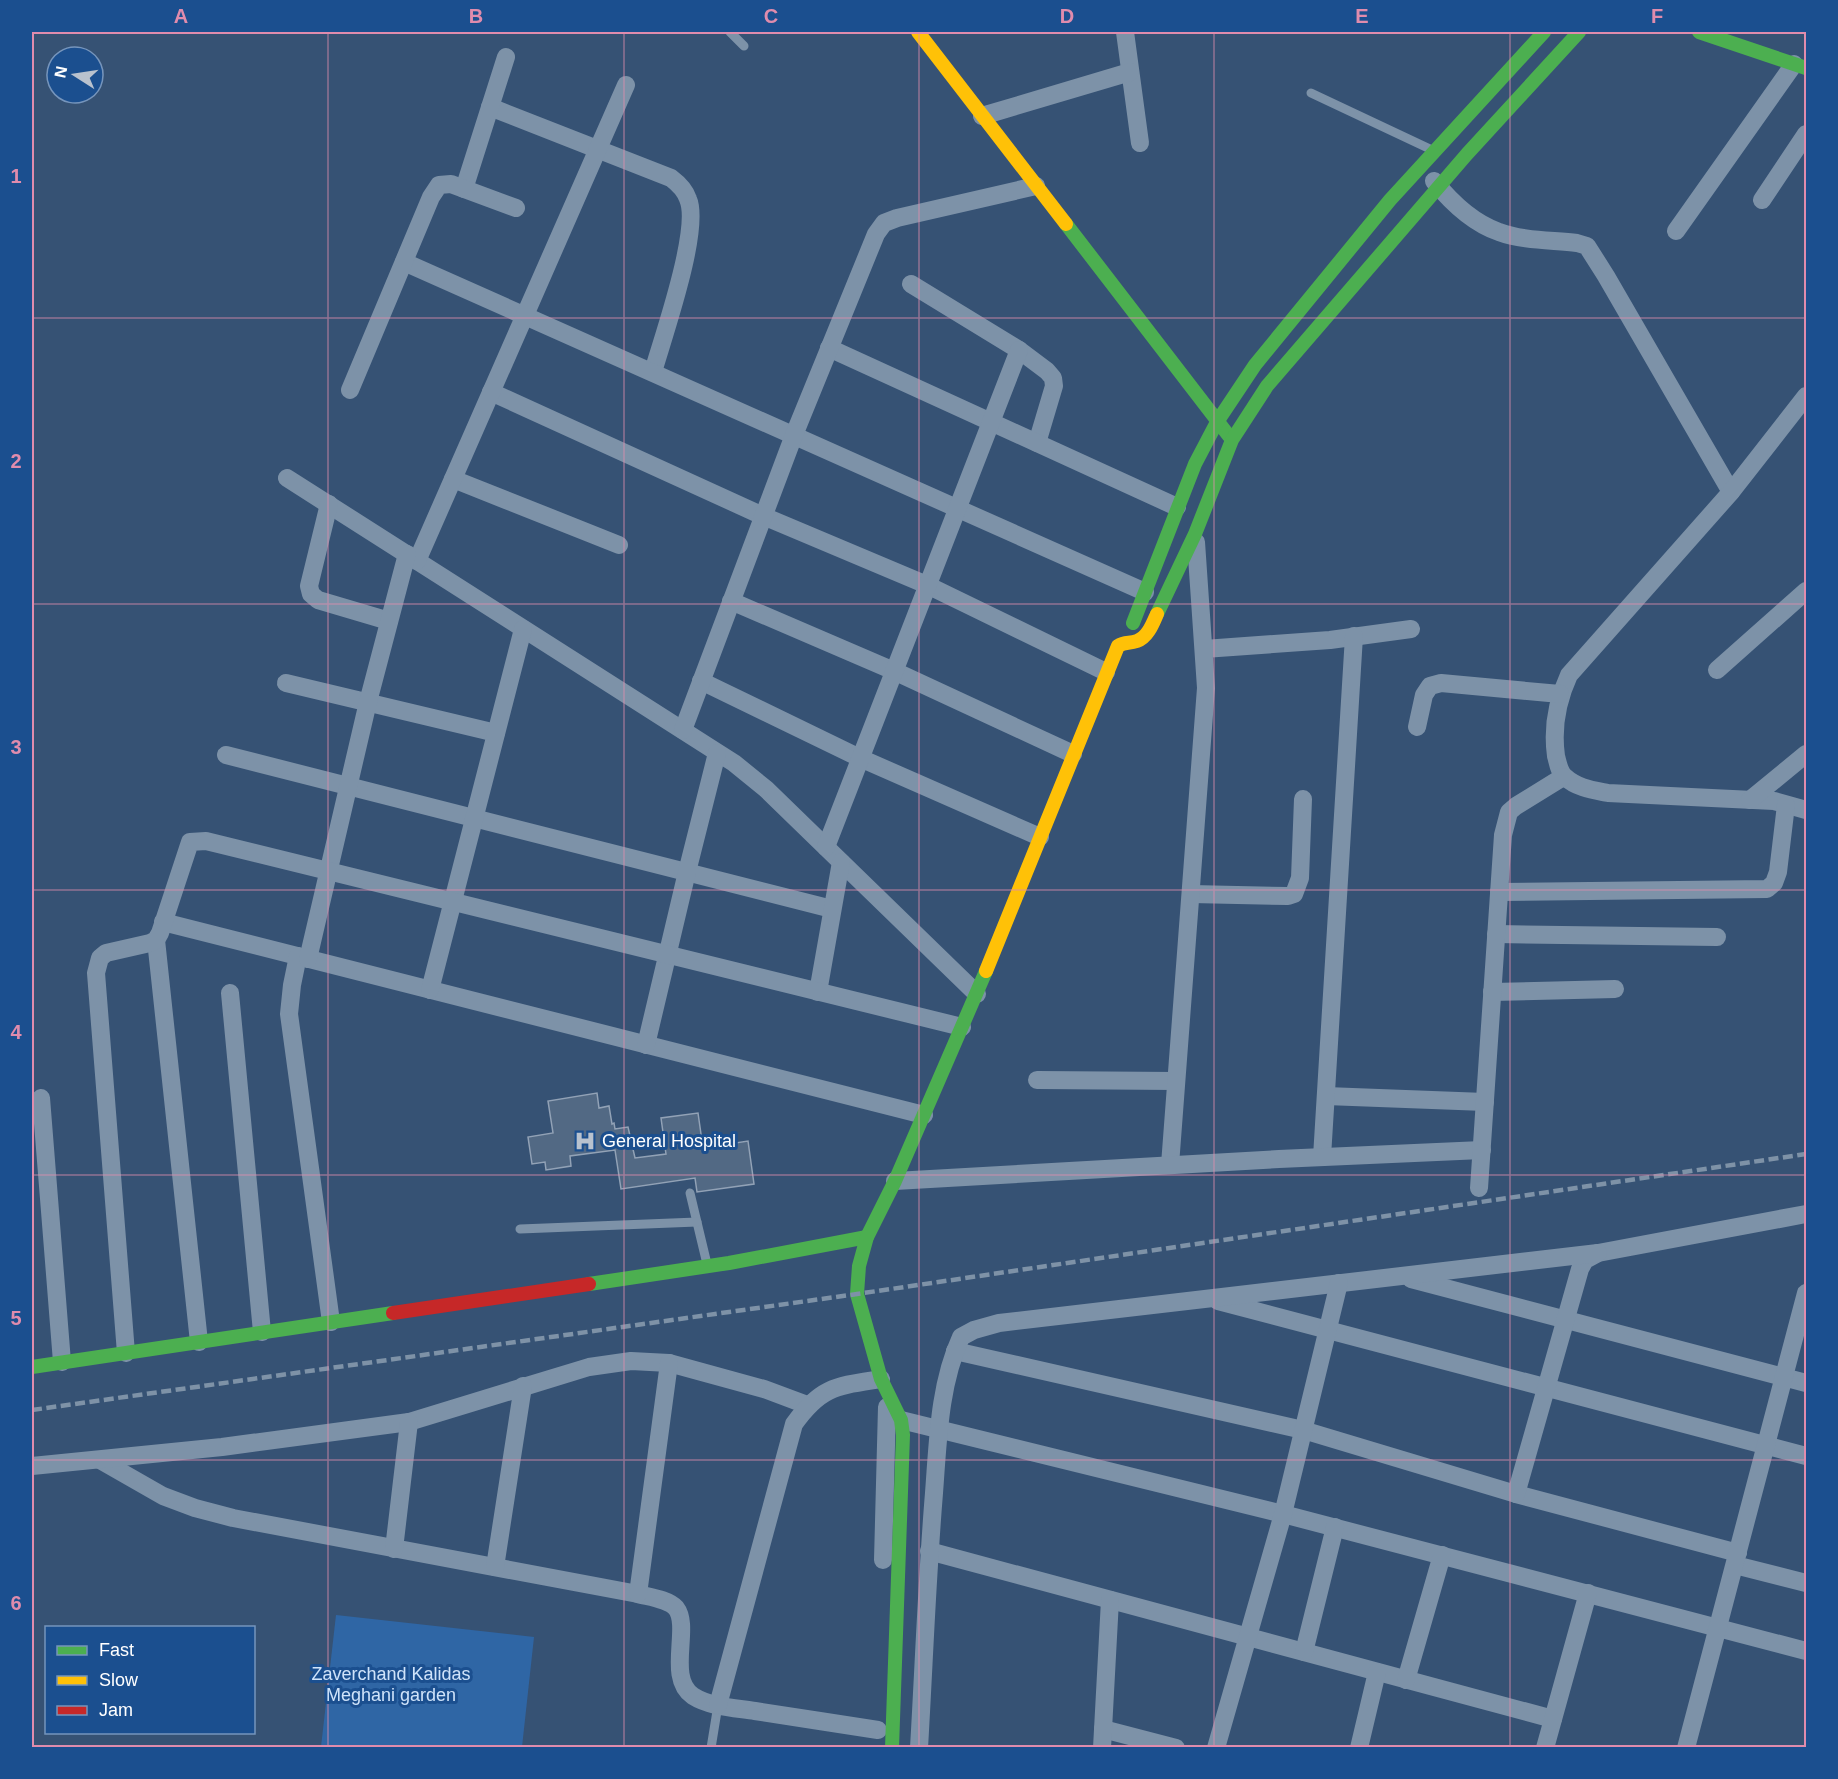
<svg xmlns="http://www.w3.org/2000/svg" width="1838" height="1779" font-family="Arial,sans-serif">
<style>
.green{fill:#2f66a5}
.building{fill:#526984;stroke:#92a2b6;stroke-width:1.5}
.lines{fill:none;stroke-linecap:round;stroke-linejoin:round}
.lane{stroke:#7d92a8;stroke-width:9}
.street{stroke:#7d92a8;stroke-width:18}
.fast{stroke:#4caf50;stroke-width:14}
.slow{stroke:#ffc107;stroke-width:14}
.jam{stroke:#c62828;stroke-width:14}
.rail{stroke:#7e92a7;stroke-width:4.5;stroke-dasharray:10 4.5;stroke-linecap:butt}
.grid{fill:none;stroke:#e08cad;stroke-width:1.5;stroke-opacity:0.55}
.labels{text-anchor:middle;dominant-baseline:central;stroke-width:6;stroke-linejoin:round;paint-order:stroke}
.poi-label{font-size:18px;fill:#fff;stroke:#1b4f8f;text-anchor:start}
.park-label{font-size:18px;fill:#cfe3fa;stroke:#1b4f8f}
.neatline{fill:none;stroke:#e08cad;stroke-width:2}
.grid-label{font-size:20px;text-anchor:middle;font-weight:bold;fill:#e08cad}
</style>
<rect width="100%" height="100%" fill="#365274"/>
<path class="green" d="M336 1615 534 1637 522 1747H321Z"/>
<path class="building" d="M597 1093 599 1108 609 1106 612 1124 614 1123 615 1129 628 1127 635 1158 666 1154 661 1118 698 1113 703 1148 748 1141 754 1184 697 1192 695 1178 621 1189 615 1150 570 1156 571 1166 546 1170 545 1162 532 1164 528 1137 553 1133 548 1101Z"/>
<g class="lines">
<g class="lane">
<path d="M730 32 744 46"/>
<path d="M1311 93 1430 149"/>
<path d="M690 1193 707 1264"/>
<path d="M520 1229 697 1222"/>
<path d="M711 1748 718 1705"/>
</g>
<g class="street">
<path d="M1125 32 1140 143"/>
<path d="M490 107 671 178C679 184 685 190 688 199 701 229 663 337 653 372"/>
<path d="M982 116 1130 72"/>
<path d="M1434 181C1451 202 1473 223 1499 232 1523 241 1552 240 1577 243L1587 246 1606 276 1731 492"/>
<path d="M464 189 506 57"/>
<path d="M1762 200 1806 134"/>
<path d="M1676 231 1794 64"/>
<path d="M404 262 1145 592"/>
<path d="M911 284 1019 350 1047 371 1053 378 1054 386 1037 443"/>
<path d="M829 348 1177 507"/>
<path d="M350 390 431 197 439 185 451 184 516 208"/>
<path d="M491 392 763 516 927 585 1106 672"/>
<path d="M1806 396 1731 492 1569 675C1557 701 1552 727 1556 756 1558 763 1559 772 1565 777 1577 788 1593 790 1608 793L1774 801 1806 810"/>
<path d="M287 478 734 763 766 789 977 994"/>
<path d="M453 479 619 545"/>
<path d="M329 504 309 586 311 594 318 600 389 621"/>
<path d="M417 561 626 85"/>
<path d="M731 601 894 671 1073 754"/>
<path d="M1204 649 1330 640 1411 629"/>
<path d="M1717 670 1806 591"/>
<path d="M701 681 860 758 1040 837"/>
<path d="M286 683 496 733"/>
<path d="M1417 727 1424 695 1430 686 1441 683 1560 694"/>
<path d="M683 730 794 435 876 234 884 223 897 218 1036 186"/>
<path d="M226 755 832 909"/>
<path d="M1750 800 1806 754"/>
<path d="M826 847 1019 350"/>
<path d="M1499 892 1767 889 1774 883 1778 872 1786 805"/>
<path d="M1191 894 1288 896 1294 894 1300 878 1303 799"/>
<path d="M163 922 924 1115"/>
<path d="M1496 934 1717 937"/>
<path d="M156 940 199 1342"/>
<path d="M298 956 292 985 289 1014 331 1322"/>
<path d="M308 959 368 702 407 554"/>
<path d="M430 990 523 629"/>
<path d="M818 992 841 862"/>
<path d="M1492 992 1615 989"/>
<path d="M230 993 262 1332"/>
<path d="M646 1045 687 872 717 753"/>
<path d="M1037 1080 1176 1081"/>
<path d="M1326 1096 1485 1102"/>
<path d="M41 1098 62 1362"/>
<path d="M1322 1157 1354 636"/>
<path d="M1170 1165 1206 688 1196 542"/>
<path d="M895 1181 1279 1159 1482 1150"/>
<path d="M1479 1188 1503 835 1509 812 1516 806 1563 777"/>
<path d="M1411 1279 1806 1383"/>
<path d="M1218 1301 1806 1456"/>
<path d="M955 1351 1303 1430 1516 1494 1738 1553"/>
<path d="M126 1353 96 973 100 958 106 953 150 943 156 940 160 933 190 842 206 841 962 1027"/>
<path d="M901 1420 1283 1514 1806 1651"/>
<path d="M100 1460 163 1496 195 1508 233 1518 638 1594C649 1597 668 1599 676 1608 691 1627 666 1678 693 1696 710 1707 736 1708 755 1711 796 1717 837 1724 878 1730"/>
<path d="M32 1466 222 1447 409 1422 589 1367 631 1361 669 1363 764 1389 807 1405"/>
<path d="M1516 1494 1580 1269 1585 1260 1598 1253 1806 1214"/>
<path d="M394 1549 409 1422"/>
<path d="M929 1551 1553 1719"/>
<path d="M883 1560 887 1407"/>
<path d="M1735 1565 1806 1583"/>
<path d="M495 1567 523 1386"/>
<path d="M638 1594 669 1363"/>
<path d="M1304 1652 1335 1527"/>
<path d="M1406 1680 1442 1555"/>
<path d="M718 1705 794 1424C821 1386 837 1386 881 1379"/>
<path d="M1103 1729 1176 1748"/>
<path d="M919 1748C924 1663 927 1578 934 1493 938 1441 939 1385 961 1337L974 1330 999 1323 1598 1253"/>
<path d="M1102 1748 1110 1600"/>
<path d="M1216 1748 1283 1514 1339 1283"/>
<path d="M1359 1748 1377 1672"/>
<path d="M1545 1748 1588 1593"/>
<path d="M1686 1748 1806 1293"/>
</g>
<g class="fast">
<path d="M1699 32 1806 68"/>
<path d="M1066 224 1229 436"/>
<path d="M1157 614 1195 534 1232 440 1267 386 1467 154 1579 32"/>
<path d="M1133 623 1195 464 1217 422 1255 365 1390 200 1544 32"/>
<path d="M589 1284 729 1263 867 1237"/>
<path d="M32 1367 393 1313"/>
<path d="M892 1748 903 1435 901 1420 881 1379 857 1294 859 1266 867 1237 895 1181 986 971"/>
</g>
<g class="slow">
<path d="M918 32 1066 224"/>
<path d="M986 971 1118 646C1125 641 1129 644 1137 641 1148 637 1153 623 1157 614"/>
</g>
<path class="jam" d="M393 1313 589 1284"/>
<path class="rail" d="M32 1410 857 1294 1806 1154"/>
</g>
<path class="grid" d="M328 32V1748M624 32V1748M919 32V1748M1214 32V1748M1510 32V1748M32 318H1806M32 604H1806M32 890H1806M32 1175H1806M32 1460H1806"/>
<defs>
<symbol id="hospital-bare" viewBox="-9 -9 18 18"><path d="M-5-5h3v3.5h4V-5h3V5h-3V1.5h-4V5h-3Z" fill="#b9c2ce" stroke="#1b4f8f" stroke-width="2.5" paint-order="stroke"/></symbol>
</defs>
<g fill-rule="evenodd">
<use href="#hospital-bare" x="570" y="1126" width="30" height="30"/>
</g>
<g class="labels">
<g class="poi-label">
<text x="602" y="1141">General Hospital</text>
</g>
<g class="park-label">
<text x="391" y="1674">Zaverchand Kalidas<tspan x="391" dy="21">Meghani garden</tspan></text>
</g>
</g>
<rect width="1838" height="1779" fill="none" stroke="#1b4f8f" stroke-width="66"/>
<rect x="45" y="1626" width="210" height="108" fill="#1b4f8f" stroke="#7695bc" stroke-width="1.5"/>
<rect x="57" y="1646" width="30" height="9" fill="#4caf50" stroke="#7695bc" stroke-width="1.5"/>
<text x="99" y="1656" font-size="18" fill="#ffffff">Fast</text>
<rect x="57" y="1676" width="30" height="9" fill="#ffc107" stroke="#7695bc" stroke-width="1.5"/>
<text x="99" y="1686" font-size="18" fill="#ffffff">Slow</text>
<rect x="57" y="1706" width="30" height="9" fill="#c62828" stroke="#7695bc" stroke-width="1.5"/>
<text x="99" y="1716" font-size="18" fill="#ffffff">Jam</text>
<g transform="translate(75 75) rotate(282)"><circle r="28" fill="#1b4f8f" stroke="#7695bc" stroke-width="1.5"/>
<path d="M0-4.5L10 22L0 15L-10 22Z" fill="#b9c2ce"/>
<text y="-9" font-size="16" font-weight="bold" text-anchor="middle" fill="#ffffff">N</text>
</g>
<rect x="33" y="33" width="1772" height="1713" class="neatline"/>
<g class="grid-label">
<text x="181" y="23">A</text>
<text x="476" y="23">B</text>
<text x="771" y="23">C</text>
<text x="1067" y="23">D</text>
<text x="1362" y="23">E</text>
<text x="1657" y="23">F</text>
<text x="16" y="183">1</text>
<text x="16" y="468">2</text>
<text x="16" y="754">3</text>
<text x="16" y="1039">4</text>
<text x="16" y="1325">5</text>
<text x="16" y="1610">6</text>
</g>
</svg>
